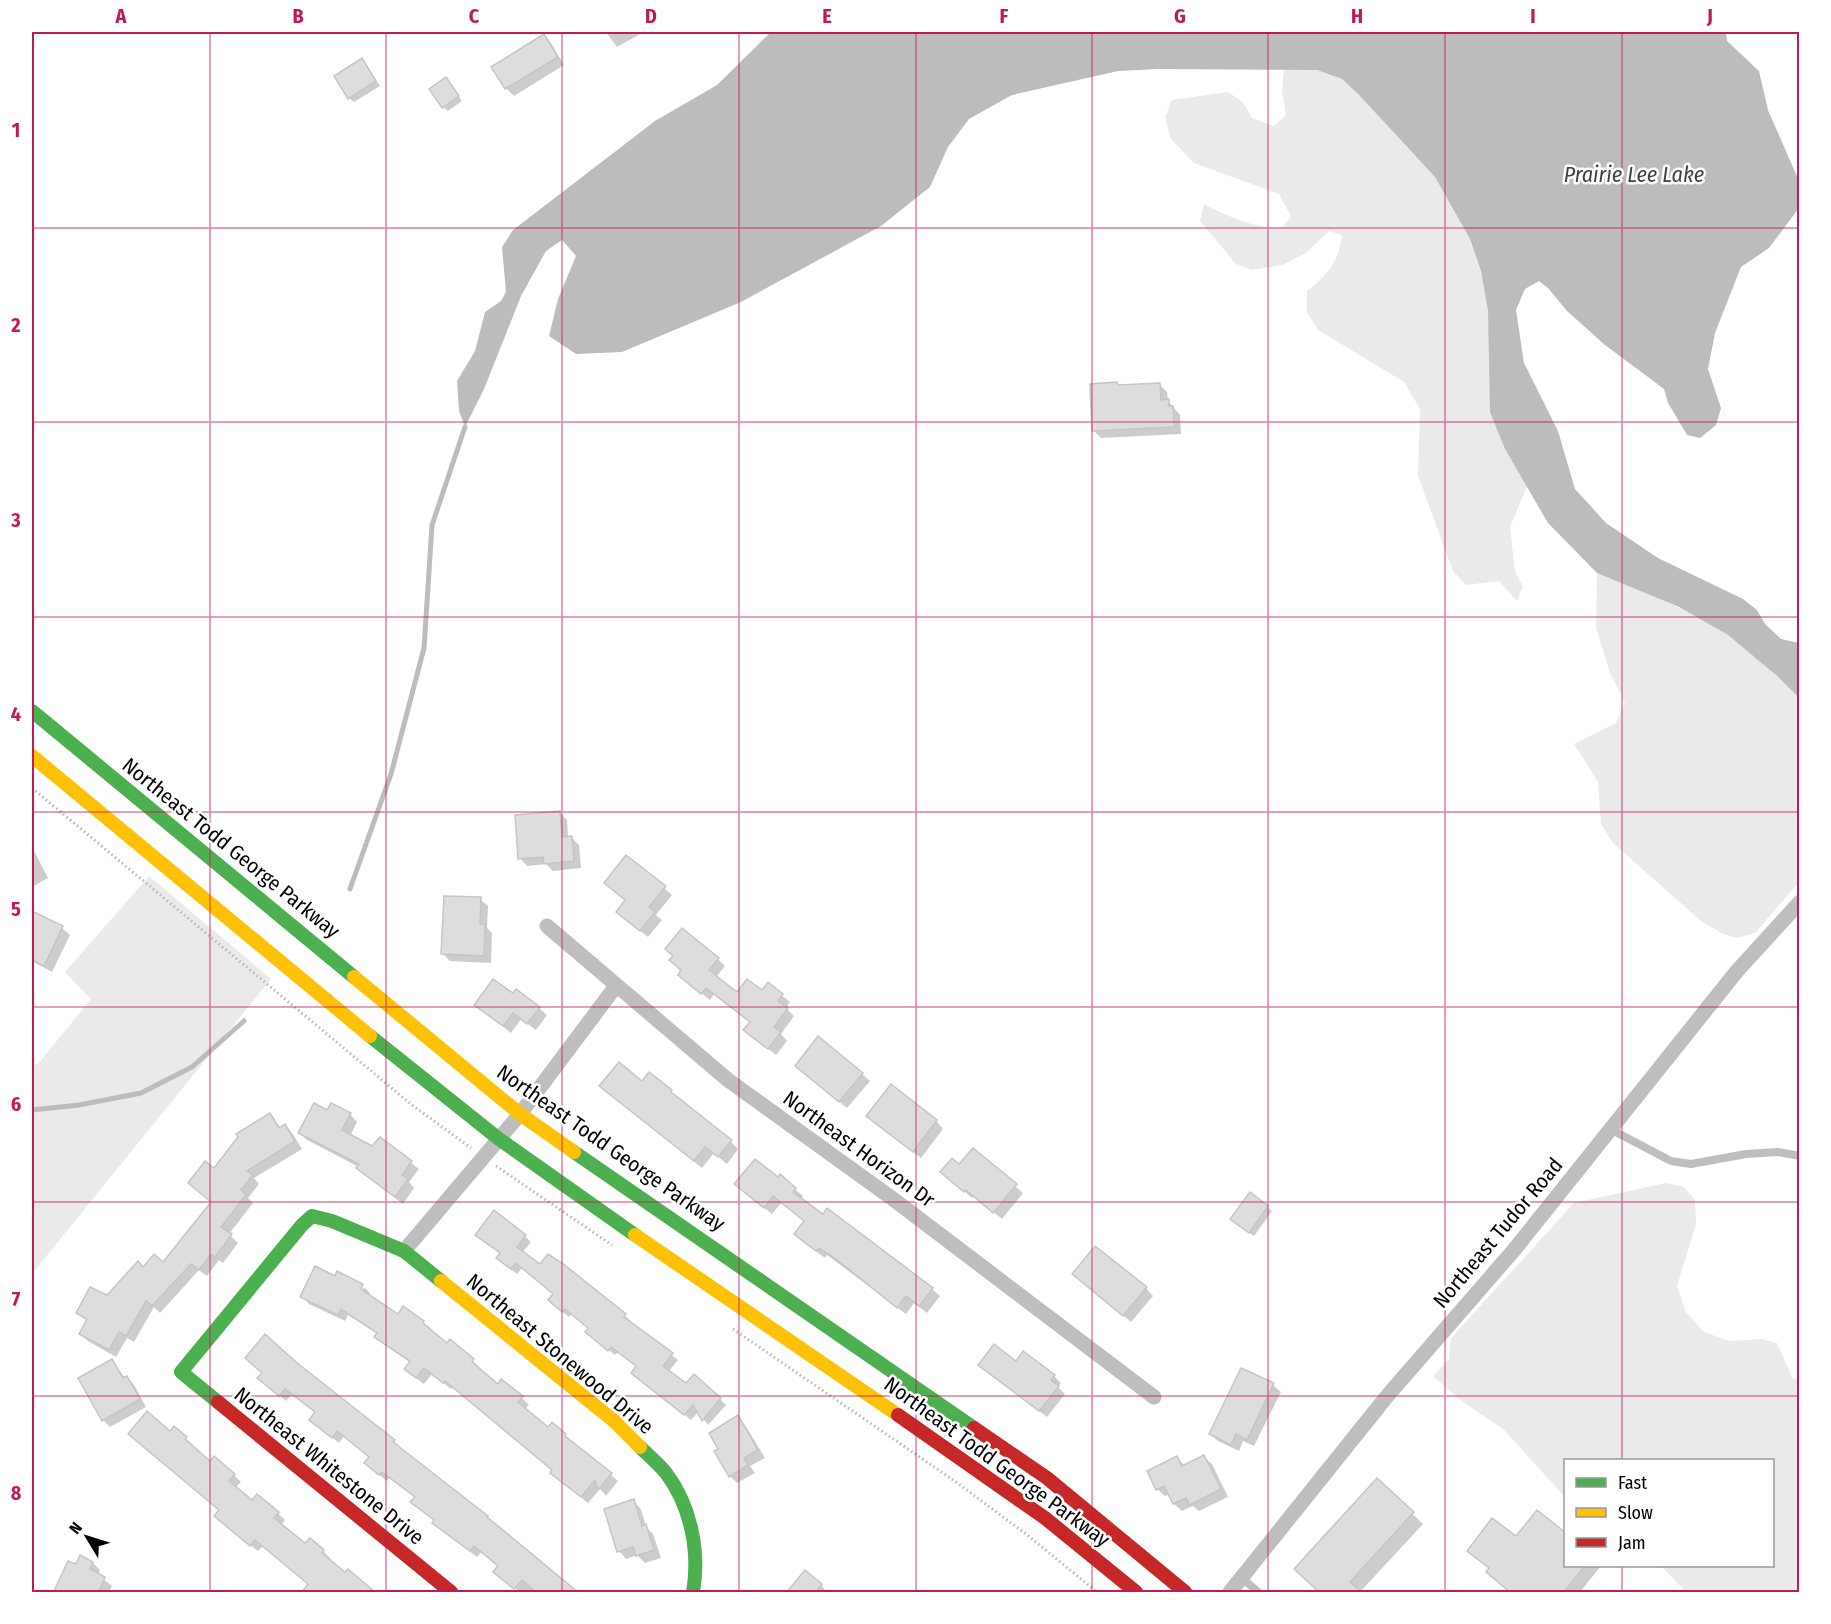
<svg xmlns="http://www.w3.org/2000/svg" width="1831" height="1624" font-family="'Fira Sans Condensed',sans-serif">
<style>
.green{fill:#eaeaea}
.water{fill:#bcbcbc}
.shadow{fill:#0003}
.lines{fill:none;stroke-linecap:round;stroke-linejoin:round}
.stream{stroke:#bcbcbc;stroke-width:5}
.building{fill:#ddd;stroke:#c5c5c5;stroke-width:1.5}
.path{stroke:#b8b8b8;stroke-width:3;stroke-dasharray:1.5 3;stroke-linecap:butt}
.lane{stroke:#bebebe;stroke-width:8}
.street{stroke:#bebebe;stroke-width:15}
.fast{stroke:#4caf50;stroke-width:14}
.slow{stroke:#ffc107;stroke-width:14}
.jam{stroke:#c62828;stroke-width:14}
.grid{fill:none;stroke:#c2185b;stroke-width:1.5;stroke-opacity:0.55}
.labels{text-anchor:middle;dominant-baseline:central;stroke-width:5;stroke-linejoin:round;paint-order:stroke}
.street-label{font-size:21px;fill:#000;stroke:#fff}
.water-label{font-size:22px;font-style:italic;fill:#414141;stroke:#fff}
.neatline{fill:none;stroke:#c2185b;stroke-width:2}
.grid-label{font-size:20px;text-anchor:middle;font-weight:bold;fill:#c2185b}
</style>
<rect width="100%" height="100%" fill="#fff"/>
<g class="green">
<path d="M1284 69 1317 70 1342 79 1359 95 1435 177 1470 239 1481 271 1488 311 1490 347 1505 449 1527 486 1510 527 1515 571 1523 587 1517 601 1499 581 1466 585 1453 571 1418 476 1420 409 1404 382 1318 330 1307 312V291C1327 275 1339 262 1342 235L1329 231 1306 253 1283 265 1252 270 1236 264 1200 221 1204 204C1230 217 1254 229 1283 227L1291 216 1279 194 1194 163 1171 139 1165 117 1172 100 1228 92 1243 102 1252 118 1274 126 1286 115 1282 91Z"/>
<path d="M1597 573C1641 591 1686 608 1726 634 1753 651 1777 676 1799 698V882L1755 933 1737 938 1723 934 1701 921 1613 843 1601 824 1598 782 1574 744 1616 723 1625 702 1610 673 1596 628Z"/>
<path d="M149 876 271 979 32 1274V1062L37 1065 91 999 65 972Z"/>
<path d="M1666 1183 1684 1187 1695 1200 1696 1224 1677 1286 1686 1312 1704 1332 1729 1341 1761 1339 1777 1343 1793 1379 1799 1377V1592H1686L1661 1566H1772V1460H1566L1565 1497 1504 1430 1459 1399 1433 1376 1449 1359 1451 1338 1574 1203Z"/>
</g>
<path class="water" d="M771 32H1726L1727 41 1759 71 1768 110 1799 181V208L1769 248 1741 267 1715 333 1708 369 1721 408 1716 425 1700 438 1687 435 1668 403 1664 389 1605 345 1567 311 1548 288 1539 281 1525 289 1516 310 1524 363 1558 431 1575 489 1606 523 1658 558 1743 599 1757 610 1765 624 1781 639 1799 643V698L1776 675 1728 635 1679 607 1597 573 1548 523 1505 449 1490 412 1488 311 1481 271 1470 239 1435 177 1359 95 1342 79 1317 70 1158 69 1118 71 1012 95 969 119 948 147 930 187 881 226 741 302 622 352 576 354 549 336 558 299 576 256 562 240 546 251 521 296 484 389 465 427 459 411 457 381 475 351 485 312 501 301 506 292 502 247 513 230 655 121 717 85Z"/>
<g class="shadow">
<path d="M606 32H641L642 33 617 47Z"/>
<path d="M544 36 551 43 564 65 514 96 506 88Z"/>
<path d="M362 60 380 86 354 102 349 98Z"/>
<path d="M446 79 462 101 448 111 443 107Z"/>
<path d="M1117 384 1120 387 1160 385 1167 392 1168 401 1180 415 1181 434 1101 438 1094 431Z"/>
<path d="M560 813 567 820 568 838H572L579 845 581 868 553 871 546 864 527 866 520 858Z"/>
<path d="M32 847 48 878 32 887Z"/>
<path d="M606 883 664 888 672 895 656 915 662 920 648 937 626 919 627 901Z"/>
<path d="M480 899 488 906 487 928 492 933 491 963 450 961 443 954Z"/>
<path d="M32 913 62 928 70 935 52 972 32 961V934L36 936 32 928Z"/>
<path d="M718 959 725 966 716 977 737 995 762 992 768 984 790 1002 786 1008 794 1016 781 1034 787 1041 776 1055 753 1037 751 1022 714 994 710 1000 687 982Z"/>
<path d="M513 995 539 1008 547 1015 536 1030 521 1019 511 1033 476 1005Z"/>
<path d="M804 1073 862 1074 870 1081 847 1108Z"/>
<path d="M642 1083 671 1092 731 1142 738 1149 727 1164 714 1153 702 1168 609 1093Z"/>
<path d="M328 1112 350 1114 357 1122 350 1136 373 1148 380 1139 419 1169 409 1182 414 1188 403 1204 365 1175 358 1168 359 1167 307 1140 300 1133Z"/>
<path d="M270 1115 281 1128 285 1126 292 1133 302 1149 254 1178 259 1184 248 1198 253 1203 229 1234 238 1243 223 1263 219 1260 207 1276 199 1270 160 1313 154 1307 134 1342 127 1338 116 1357 88 1341 81 1334 87 1321 78 1313 107 1297 143 1269 164 1265 212 1202 189 1183 214 1170Z"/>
<path d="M936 1121 943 1129 921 1158 876 1123Z"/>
<path d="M973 1150 1023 1193 1002 1219 974 1196 972 1198 942 1172 960 1166Z"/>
<path d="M780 1177 803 1196 800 1200 932 1289 940 1296 927 1313 914 1303 906 1314 827 1255 825 1258 803 1242 796 1234 805 1221 782 1202 772 1214 744 1192 778 1180Z"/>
<path d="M1267 1207 1272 1211 1254 1236 1237 1224Z"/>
<path d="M525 1236 531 1242 522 1253 540 1266 561 1264 625 1316 631 1321 630 1323 678 1360 668 1372 686 1385 720 1399 726 1405 708 1425 698 1412 691 1420 639 1378 638 1367 618 1352 615 1355 593 1338 590 1328 572 1314 569 1317 555 1306V1294L522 1268 517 1274 504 1264 498 1258 501 1254 483 1241Z"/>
<path d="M337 1273 363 1286H361L359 1297 364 1287 370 1293 368 1296 398 1316 423 1322 430 1329 429 1330 447 1345 450 1341 473 1361 480 1368 479 1370 498 1386 522 1398 529 1405 524 1410 548 1429 552 1424 618 1481 606 1496 600 1489 588 1503 559 1480 554 1470 453 1387 451 1389 432 1374 424 1384 413 1376 411 1363 383 1344 376 1337 378 1334 348 1315 345 1321 309 1304 302 1296 335 1278Z"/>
<path d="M1081 1281 1146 1288 1153 1296 1131 1322Z"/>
<path d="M112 1361 125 1378 127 1377 134 1385 146 1407 110 1427 103 1420Z"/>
<path d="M295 1363 394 1441 400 1447 399 1448 487 1517 576 1592H520L502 1579 500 1567 481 1552 477 1557 440 1529 435 1521 412 1502 416 1498 389 1478 387 1481 372 1469 370 1458 344 1436 339 1443 318 1427 316 1413 292 1394 286 1401 266 1384Z"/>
<path d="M1016 1363 1054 1376 1061 1383 1058 1387 1065 1394 1047 1417 988 1372Z"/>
<path d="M1273 1385 1281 1392 1254 1446 1243 1441 1239 1451 1218 1441 1210 1434Z"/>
<path d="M738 1417 745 1425 765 1458 750 1466 755 1473 737 1483 730 1476 720 1449Z"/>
<path d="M174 1428 193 1445 192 1447 210 1463 234 1475 241 1482 235 1488 253 1502 278 1513 285 1520 281 1525 305 1546 323 1551 330 1558 310 1584 263 1546 258 1551 223 1523 220 1511 170 1433Z"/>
<path d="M1204 1457 1212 1464 1228 1497 1199 1511 1193 1506 1182 1511 1174 1504 1170 1494 1165 1496 1157 1489 1177 1458 1184 1465Z"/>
<path d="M1377 1480 1423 1524 1360 1592H1321Z"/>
<path d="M633 1501 641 1509 646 1527 653 1534 661 1558 645 1563 637 1555 626 1559 619 1551Z"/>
<path d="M1516 1538 1566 1566H1601L1580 1592H1511L1490 1569 1469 1550Z"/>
<path d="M93 1563 100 1570 98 1575 112 1586 109 1592H56L77 1566Z"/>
<path d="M821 1585 825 1590 823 1592H790Z"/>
</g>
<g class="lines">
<g class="stream">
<path d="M350 889 391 774 424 648 432 525 465 427"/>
<path d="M32 1110 79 1105 141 1093 192 1067 244 1021"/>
</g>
</g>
<g class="building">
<path d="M544 34 558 57 505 89 491 67Z"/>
<path d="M362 58 376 81 348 99 334 76Z"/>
<path d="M446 77 459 96 442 108 429 89Z"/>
<path d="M1117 382 1118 385 1160 383 1161 400 1169 399V406H1173L1174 427 1092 431 1090 384Z"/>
<path d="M560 811 562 837 572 836 574 861 544 864 543 857 518 859 515 815Z"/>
<path d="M626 855 666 886 649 907 655 912 640 931 616 912 625 900 604 883Z"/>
<path d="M444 896 481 897 480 924H485L484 956 441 954Z"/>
<path d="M32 911 63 926 44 966 32 960Z"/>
<path d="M682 928 719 958 709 970 737 992 747 979 762 990 768 982 783 994 778 1001 788 1008 774 1027 781 1032 768 1049 743 1030 750 1022 706 988 701 994 678 975 681 970 669 960 673 956 665 949Z"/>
<path d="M493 979 513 993 516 989 540 1007 527 1024 513 1013 503 1026 474 1005Z"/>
<path d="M818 1036 863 1073 839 1102 795 1066Z"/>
<path d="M619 1062 642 1081 649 1072 672 1090 671 1092 732 1140 718 1157 705 1147 694 1161 599 1086Z"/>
<path d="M891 1084 937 1120 913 1152 866 1116Z"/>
<path d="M314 1103 327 1110 331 1103 351 1113 342 1130 372 1146 380 1137 412 1161 402 1175 408 1179 395 1197 356 1168 359 1164 298 1133Z"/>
<path d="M270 1113 279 1128 285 1124 295 1141 247 1171 253 1175 241 1190 246 1195 221 1227 232 1234 215 1257 211 1254 199 1270 191 1264 152 1306 146 1301 126 1336 119 1332 109 1350 79 1334 87 1319 76 1313 90 1287 107 1295 138 1261 143 1267 154 1254 163 1262 211 1202 188 1183 205 1161 214 1168 238 1137 236 1134Z"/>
<path d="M973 1148 1017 1184 993 1213 966 1190 964 1192 940 1172 952 1158 959 1164Z"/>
<path d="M755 1159 778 1177 780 1174 796 1188 793 1192 823 1214 827 1208 933 1288 919 1306 906 1296 897 1308 836 1259 819 1248 816 1251 794 1234 804 1221 773 1196 764 1208 734 1184Z"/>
<path d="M1250 1192 1268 1206 1249 1233 1230 1219Z"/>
<path d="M494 1210 526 1235 517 1247 540 1264 548 1254 562 1263 626 1314 624 1317 673 1353 663 1366 686 1383 694 1374 721 1398 702 1421 693 1405 684 1415 631 1373 636 1366 611 1347 608 1351 585 1332 588 1328 565 1309 562 1312 548 1300 553 1294 516 1263 511 1269 496 1258 500 1253 475 1235Z"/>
<path d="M1095 1246 1147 1287 1123 1316 1072 1274Z"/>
<path d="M315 1266 335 1276 337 1271 363 1284 361 1289 398 1314 403 1306 424 1321 423 1323 447 1343 450 1339 474 1359 472 1362 498 1384 501 1379 523 1396 518 1402 548 1427 552 1422 566 1434 565 1436 612 1473 598 1490 595 1480 581 1497 550 1473 552 1470 445 1381 443 1383 424 1368 416 1378 404 1369 410 1361 374 1337 377 1333 341 1309 338 1315 300 1297Z"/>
<path d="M265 1334 296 1362 395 1440 393 1442 488 1516 487 1517 579 1593H537L522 1580 514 1589 493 1572 498 1566 474 1546 470 1551 432 1523 434 1520 410 1502 415 1497 382 1472 379 1475 364 1463 369 1457 337 1431 332 1438 309 1420 315 1412 285 1389 279 1396 257 1378 262 1373 245 1358Z"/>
<path d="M994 1344 1016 1361 1023 1351 1055 1375 1051 1380 1059 1386 1039 1411 978 1365Z"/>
<path d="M112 1359 123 1378 127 1376 140 1399 102 1421 78 1378Z"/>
<path d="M1241 1368 1274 1383 1247 1440 1236 1434 1231 1445 1209 1434Z"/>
<path d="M147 1411 170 1431 174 1426 187 1437 185 1439 210 1461 214 1456 235 1474 229 1481 252 1500 257 1494 279 1512 274 1518 305 1543 310 1538 324 1550 322 1553 345 1572 348 1569 376 1593H301L308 1584 255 1540 250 1546 214 1516 219 1510 128 1434Z"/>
<path d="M738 1415 758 1450 744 1458 748 1465 729 1477 714 1451 718 1449 709 1433Z"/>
<path d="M1204 1455 1221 1489 1190 1505 1186 1498 1173 1504 1164 1486 1156 1490 1147 1471 1177 1456 1182 1466Z"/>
<path d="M1377 1478 1414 1512 1350 1582 1362 1593H1320L1294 1569Z"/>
<path d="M634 1499 642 1526 646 1524 654 1550 636 1556 633 1547 617 1552 604 1509Z"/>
<path d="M1537 1510 1566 1533V1566H1585L1563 1593H1511L1486 1572 1489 1568 1467 1551 1492 1518 1516 1536Z"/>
<path d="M80 1555 93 1562 90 1569 105 1577 98 1593H53L68 1561 76 1564Z"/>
<path d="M805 1570 822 1584 815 1593H786Z"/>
</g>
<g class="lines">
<g class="path">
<path d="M32 788 412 1105 471 1148"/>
<path d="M496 1166 612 1245"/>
<path d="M733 1329 956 1482 1026 1534 1097 1592"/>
</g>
<g class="lane">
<path d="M1610 1129 1671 1161 1691 1164 1746 1154 1778 1152 1800 1156"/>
<path d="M1242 1578 1258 1592"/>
</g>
<g class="street">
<path d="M547 926 728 1080 893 1199 1154 1397"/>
<path d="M404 1251 520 1114 616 986"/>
<path d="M1230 1592 1388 1395 1514 1250 1737 971 1800 902"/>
</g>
<g class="fast">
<path d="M32 711 354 977"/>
<path d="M370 1036 499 1139 635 1235"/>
<path d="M574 1152 974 1428"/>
<path d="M218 1402 181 1372 302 1225 312 1216 332 1221 404 1251 441 1281"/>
<path d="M640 1447C648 1455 659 1464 666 1473 691 1506 700 1552 693 1592"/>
</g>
<g class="slow">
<path d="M32 756 370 1036"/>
<path d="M354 977 520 1114 574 1152"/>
<path d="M635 1235 898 1415"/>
<path d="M441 1281 614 1421 640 1447"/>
</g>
<g class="jam">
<path d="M218 1402 451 1592"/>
<path d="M898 1415 1045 1518 1136 1592"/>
<path d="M974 1428 1047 1478 1185 1592"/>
</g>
</g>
<path class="grid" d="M210 32V1592M386 32V1592M562 32V1592M739 32V1592M916 32V1592M1092 32V1592M1268 32V1592M1445 32V1592M1622 32V1460M32 228H1800M32 422H1800M32 617H1800M32 812H1800M32 1007H1800M32 1202H1800M32 1396H1800M1622 1566V1592"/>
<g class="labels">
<g class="street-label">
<text transform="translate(231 848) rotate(39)">Northeast Todd George Parkway</text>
<text transform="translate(611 1148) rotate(35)">Northeast Todd George Parkway</text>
<text transform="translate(859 1149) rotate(36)">Northeast Horizon Dr</text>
<text transform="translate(1498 1233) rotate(-50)">Northeast Tudor Road</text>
<text transform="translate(560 1354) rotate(40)">Northeast Stonewood Drive</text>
<text transform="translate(997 1462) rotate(36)">Northeast Todd George Parkway</text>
<text transform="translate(329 1466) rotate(39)">Northeast Whitestone Drive</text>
</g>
<g class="water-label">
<text x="1634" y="174">Prairie Lee Lake</text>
</g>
</g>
<rect width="1831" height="1624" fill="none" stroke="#ffffff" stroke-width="66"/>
<rect x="1564" y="1459" width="210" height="108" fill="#ffffff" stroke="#999999" stroke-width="1.5"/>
<rect x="1576" y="1478" width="30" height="9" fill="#4caf50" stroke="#999999" stroke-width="1.5"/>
<text x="1618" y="1489" font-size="18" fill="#000000">Fast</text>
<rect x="1576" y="1508" width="30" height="9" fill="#ffc107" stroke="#999999" stroke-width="1.5"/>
<text x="1618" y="1519" font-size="18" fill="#000000">Slow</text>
<rect x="1576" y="1538" width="30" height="9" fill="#c62828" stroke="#999999" stroke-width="1.5"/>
<text x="1618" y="1549" font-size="18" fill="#000000">Jam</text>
<g transform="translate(87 1537) rotate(308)" stroke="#ffffff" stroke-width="4.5" paint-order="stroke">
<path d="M0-4.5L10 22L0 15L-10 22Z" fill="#000000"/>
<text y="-9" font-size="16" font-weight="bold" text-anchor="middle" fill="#000000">N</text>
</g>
<rect x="33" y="33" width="1765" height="1558" class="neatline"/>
<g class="grid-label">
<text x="121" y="23">A</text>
<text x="298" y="23">B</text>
<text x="474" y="23">C</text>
<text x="651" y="23">D</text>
<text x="827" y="23">E</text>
<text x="1004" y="23">F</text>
<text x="1180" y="23">G</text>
<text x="1357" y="23">H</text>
<text x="1533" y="23">I</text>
<text x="1710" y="23">J</text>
<text x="16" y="137">1</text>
<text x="16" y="332">2</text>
<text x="16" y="527">3</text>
<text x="16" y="721">4</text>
<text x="16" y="916">5</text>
<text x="16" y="1111">6</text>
<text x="16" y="1306">7</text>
<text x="16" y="1500">8</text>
</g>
</svg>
